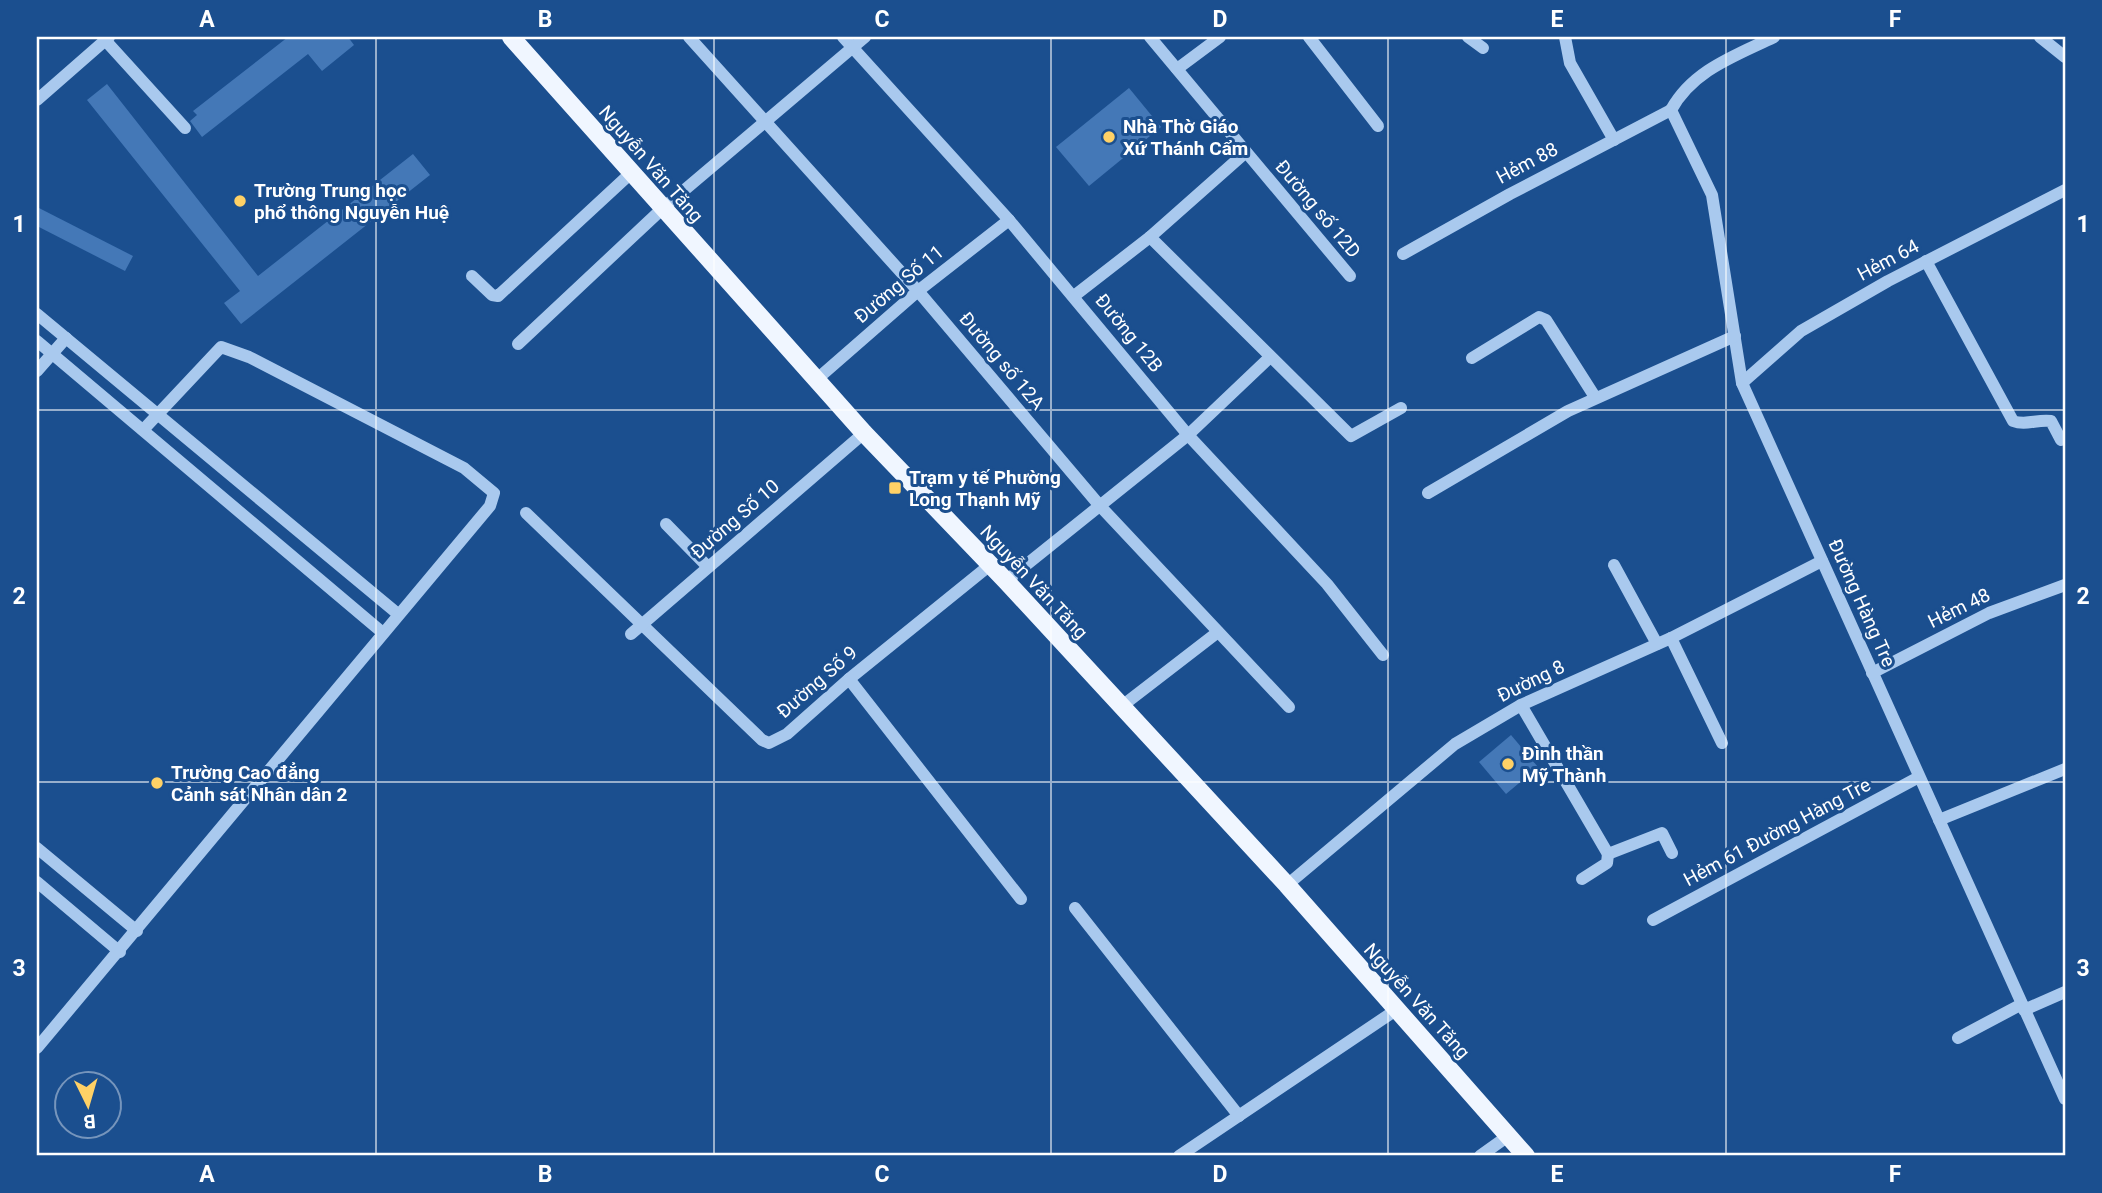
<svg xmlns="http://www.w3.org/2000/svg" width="2102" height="1193" font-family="Roboto,sans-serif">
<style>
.building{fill:#4478b7}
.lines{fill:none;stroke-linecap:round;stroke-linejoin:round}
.minor{stroke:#a9c9ee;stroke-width:12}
.major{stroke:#f0f6ff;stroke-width:18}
.grid{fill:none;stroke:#fff;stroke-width:2;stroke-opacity:0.55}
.poi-dot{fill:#ffd166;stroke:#1b4f8f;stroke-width:2.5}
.labels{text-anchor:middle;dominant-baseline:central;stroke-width:6;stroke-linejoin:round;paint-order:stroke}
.poi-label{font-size:19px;font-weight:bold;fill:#fff;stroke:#1b4f8f;text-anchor:start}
.street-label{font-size:19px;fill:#fff;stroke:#1b4f8f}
.neatline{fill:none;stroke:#fff;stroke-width:2.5}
.grid-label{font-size:23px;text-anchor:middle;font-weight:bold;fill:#fff}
</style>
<rect width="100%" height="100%" fill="#1b4f8f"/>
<g class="building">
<path d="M288 37H348L354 45 322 71 308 54 202 137 190 121 197 115 193 111Z"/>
<path d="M107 84 258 276 413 154 430 175 241 324 224 303 240 291 87 100Z"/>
<path d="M1129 88 1161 127 1089 186 1056 147Z"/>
<path d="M37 207 133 256 125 271 37 226Z"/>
<path d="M1511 735 1538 767 1506 794 1479 762Z"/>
</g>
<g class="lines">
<g class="minor">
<path d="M689 37 918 291 1100 506 1289 707"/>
<path d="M843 37 1009 220 1188 435 1327 584 1383 655"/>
<path d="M1150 37 1350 276"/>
<path d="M1309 37 1378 126"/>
<path d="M1468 37 1483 48"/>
<path d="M1565 37 1570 63 1614 140"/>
<path d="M2040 37 2065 57"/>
<path d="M105 40 185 128"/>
<path d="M1177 69 1220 37"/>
<path d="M37 100 109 37"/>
<path d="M1671 110 1712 195 1742 383 2065 1099"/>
<path d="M1671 110C1693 70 1735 56 1774 37"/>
<path d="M1150 237 1351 436 1401 408"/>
<path d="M1403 254 1510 194 1671 110"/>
<path d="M1926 261 2013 421C2026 426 2037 419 2051 421L2061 440"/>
<path d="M472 276 492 295 498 296 631 173"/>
<path d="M1074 296 1150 237 1246 152"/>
<path d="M37 314 398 614"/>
<path d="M37 341 383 633"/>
<path d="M518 344 662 209 865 37"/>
<path d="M1472 358 1539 317 1546 320 1595 397"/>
<path d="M37 371 66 338"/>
<path d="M816 380 918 291 1009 220"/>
<path d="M1742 383 1801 331 1888 281 2065 190"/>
<path d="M1428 493 1568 411 1735 336"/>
<path d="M526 513 762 740 769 743 787 734 849 679 990 565"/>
<path d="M666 524 708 567"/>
<path d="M1614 565 1657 644"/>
<path d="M1006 581 1188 435 1269 358"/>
<path d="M631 634 864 433"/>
<path d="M1671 638 1722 743"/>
<path d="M1872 673 1989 613 2065 585"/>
<path d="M849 679 1021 899"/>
<path d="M1521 705 1608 854 1662 833 1672 853"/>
<path d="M1122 706 1218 632"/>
<path d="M1939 820 2065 769"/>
<path d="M37 848 137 931"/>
<path d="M1582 879 1607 863 1608 854"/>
<path d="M37 882 120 952"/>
<path d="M1287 885 1455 744 1521 705 1671 638 1822 561"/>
<path d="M1075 908 1239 1116"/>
<path d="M1653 920 1919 777"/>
<path d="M2024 1010 2065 992"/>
<path d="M1958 1038 2022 1004"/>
<path d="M37 1048 490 506 494 493 464 468 249 357 221 347 143 430"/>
<path d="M1179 1156 1396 1010"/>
<path d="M1480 1156 1508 1136"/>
</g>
<path class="major" d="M511 37 864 433 1006 581 1287 885 1526 1156"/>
</g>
<path class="grid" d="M376 37V1156M714 37V1156M1051 37V1156M1388 37V1156M1726 37V1156M37 410H2065M37 782H2065"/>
<g class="poi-dot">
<circle cx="1109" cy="137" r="7"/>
<circle cx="240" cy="201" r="7"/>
<rect x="888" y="481" width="14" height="14" rx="3.5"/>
<circle cx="1508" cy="764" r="7"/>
<circle cx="157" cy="783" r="7"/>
</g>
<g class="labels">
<g class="poi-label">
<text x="1123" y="126">Nhà Thờ Giáo<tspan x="1123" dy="22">Xứ Thánh Cẩm</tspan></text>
<text x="254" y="190">Trường Trung học<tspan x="254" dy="22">phổ thông Nguyễn Huệ</tspan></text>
<text x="909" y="477">Trạm y tế Phường<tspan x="909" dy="22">Long Thạnh Mỹ</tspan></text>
<text x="1522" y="753">Đình thần<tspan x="1522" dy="22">Mỹ Thành</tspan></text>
<text x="171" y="772">Trường Cao đẳng<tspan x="171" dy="22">Cảnh sát Nhân dân 2</tspan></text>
</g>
<g class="street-label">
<text transform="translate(1527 163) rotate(-28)">Hẻm 88</text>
<text transform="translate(651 164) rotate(49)">Nguyễn Văn Tăng</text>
<text transform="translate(1318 209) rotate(50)">Đường số 12D</text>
<text transform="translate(1888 260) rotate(-28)">Hẻm 64</text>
<text transform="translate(899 284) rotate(-40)">Đường Số 11</text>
<text transform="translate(1129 333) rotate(51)">Đường 12B</text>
<text transform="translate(1002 361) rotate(50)">Đường số 12A</text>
<text transform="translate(735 519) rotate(-41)">Đường Số 10</text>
<text transform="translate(1034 582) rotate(47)">Nguyễn Văn Tăng</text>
<text transform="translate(1862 603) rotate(66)">Đường Hàng Tre</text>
<text transform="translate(1959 608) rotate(-26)">Hẻm 48</text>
<text transform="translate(1531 681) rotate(-26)">Đường 8</text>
<text transform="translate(817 682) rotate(-41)">Đường Số 9</text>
<text transform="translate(1777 832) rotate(-28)">Hẻm 61 Đường Hàng Tre</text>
<text transform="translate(1417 1001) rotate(48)">Nguyễn Văn Tăng</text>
</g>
</g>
<rect width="2102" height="1193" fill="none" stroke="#1b4f8f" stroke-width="77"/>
<g transform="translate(88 1105) rotate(175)"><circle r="33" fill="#1b4f8f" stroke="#7695bc" stroke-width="2"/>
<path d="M0-5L12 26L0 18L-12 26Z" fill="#ffd166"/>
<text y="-10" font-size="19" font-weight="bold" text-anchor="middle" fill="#ffffff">B</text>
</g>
<rect x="38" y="38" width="2026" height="1116" class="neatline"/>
<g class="grid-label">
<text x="207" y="27">A</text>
<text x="545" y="27">B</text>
<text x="882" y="27">C</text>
<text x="1220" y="27">D</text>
<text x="1557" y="27">E</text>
<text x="1895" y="27">F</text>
<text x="19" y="232">1</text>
<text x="2083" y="232">1</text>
<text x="19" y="604">2</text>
<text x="2083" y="604">2</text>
<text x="19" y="976">3</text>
<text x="2083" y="976">3</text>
<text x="207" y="1182">A</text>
<text x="545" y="1182">B</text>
<text x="882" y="1182">C</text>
<text x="1220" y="1182">D</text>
<text x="1557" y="1182">E</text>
<text x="1895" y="1182">F</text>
</g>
</svg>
